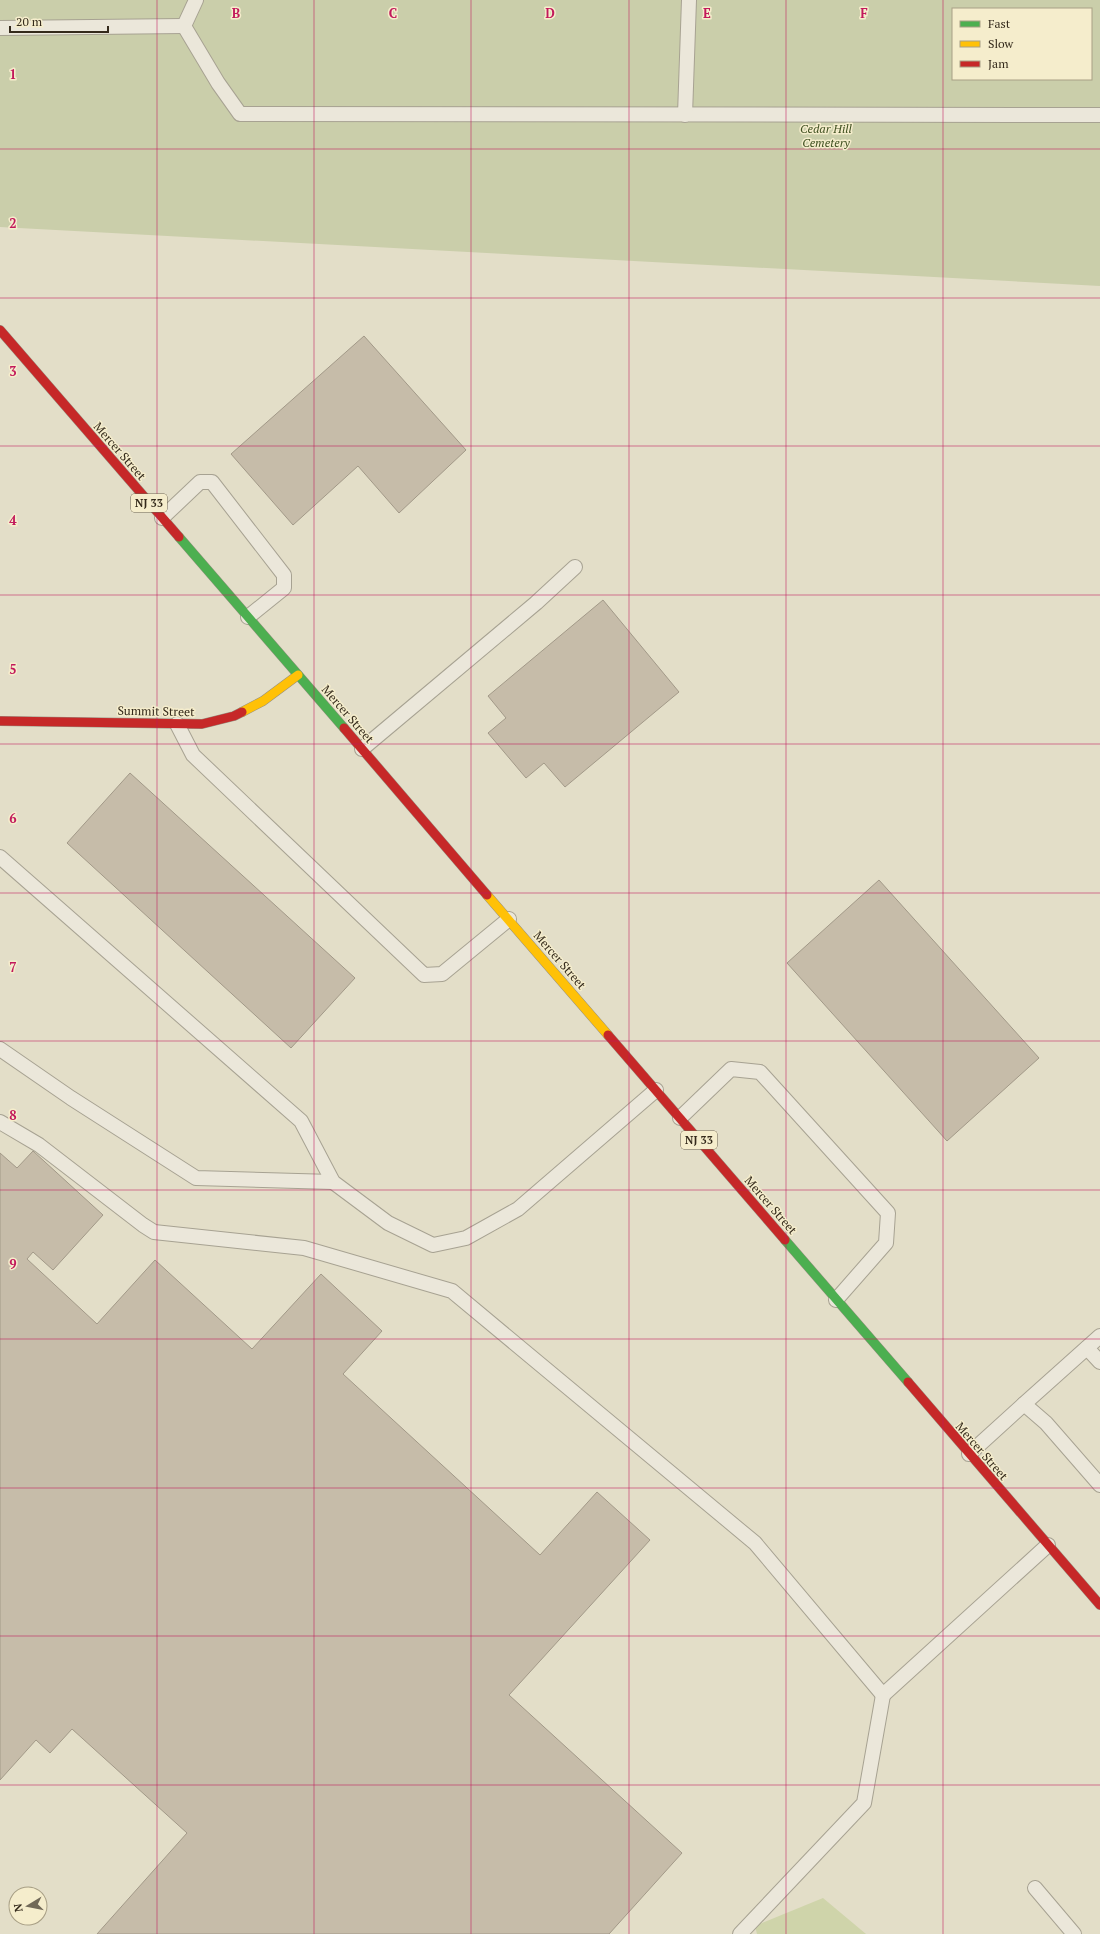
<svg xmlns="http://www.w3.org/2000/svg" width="1100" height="1934" font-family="'PT Serif',serif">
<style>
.green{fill:#cfd4aa}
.cemetery{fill:#caceaa;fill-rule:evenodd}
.building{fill:#c6bca9;stroke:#a29988}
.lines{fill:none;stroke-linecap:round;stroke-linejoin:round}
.lane-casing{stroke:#a7a292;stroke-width:16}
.fast-casing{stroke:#979182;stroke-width:10}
.slow-casing{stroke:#979182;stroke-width:10}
.jam-casing{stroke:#979182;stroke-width:10}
.lane{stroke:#ebe7da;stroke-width:14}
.fast{stroke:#4caf50;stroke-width:9}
.slow{stroke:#ffc107;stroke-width:9}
.jam{stroke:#c62828;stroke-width:9}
.grid{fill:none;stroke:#c2185b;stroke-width:1;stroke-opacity:0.55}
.labels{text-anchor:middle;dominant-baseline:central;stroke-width:3;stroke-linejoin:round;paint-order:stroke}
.shield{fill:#f5edcc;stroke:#6e6450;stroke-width:1}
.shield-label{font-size:11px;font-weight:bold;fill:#342a1b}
.park-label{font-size:12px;font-style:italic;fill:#405121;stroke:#f5edcc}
.street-label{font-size:12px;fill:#342a1b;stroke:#f5edcc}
.grid-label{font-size:13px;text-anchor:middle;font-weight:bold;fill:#c2185b;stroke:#f5edcc;stroke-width:3;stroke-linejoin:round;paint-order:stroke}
</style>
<rect width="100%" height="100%" fill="#e3dec8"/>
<path class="green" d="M823 1898 866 1934H757L755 1926Z"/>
<path class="cemetery" d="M0 0H1100V286L0 227ZM953 9H1091V79H953Z"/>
<g class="building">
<path d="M364 336 466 450 399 513 358 466 293 525 231 454Z"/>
<path d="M603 600 679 692 565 787 544 763 526 778 488 733 506 718 488 696Z"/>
<path d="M130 773 355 978 291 1048 67 843Z"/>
<path d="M879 880 1039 1058 947 1141 787 963Z"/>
<path d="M33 1151 103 1215 53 1270 33 1252 27 1259 97 1324 155 1260 252 1349 321 1274 382 1331 343 1374 540 1555 597 1492 650 1540 509 1695 682 1853 609 1934H97L187 1833 72 1729 50 1753 36 1740 0 1780V1153L17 1168Z"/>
</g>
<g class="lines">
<defs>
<g id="lane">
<path d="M184 26 218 83 240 114 1100 115"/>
<path d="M184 26 196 0"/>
<path d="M0 28 184 26"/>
<path d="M685 115 689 0"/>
<path d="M162 518 200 482H212L284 575V588L248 617"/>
<path d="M177 724 193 755 424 975 442 974 509 919"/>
<path d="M362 749 536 603 575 567"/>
<path d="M0 857 301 1121 333 1182 388 1223 433 1245 466 1238 518 1209 656 1090"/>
<path d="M0 1049 71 1098 196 1178 333 1182"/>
<path d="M680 1118 731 1069 760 1072 888 1213 886 1243 836 1300"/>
<path d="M0 1122 39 1145 143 1225 154 1232 304 1248 452 1291 755 1543 883 1695 1048 1545"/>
<path d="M1087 1348 1100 1362"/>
<path d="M1024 1404 1100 1336"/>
<path d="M969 1454 1024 1404 1046 1423 1100 1485"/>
<path d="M1035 1888 1074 1934"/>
<path d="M740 1934 864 1803 883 1695"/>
</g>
<g id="fast">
<path d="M179 537 344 728"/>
<path d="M785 1240 908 1382"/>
</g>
<g id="slow">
<path d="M242 712 263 701 298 675"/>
<path d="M487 895 608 1035"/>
</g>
<g id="jam">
<path d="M0 330 179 537"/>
<path d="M0 721 202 724 234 716 242 712"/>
<path d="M344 728 487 895"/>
<path d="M608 1035 785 1240"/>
<path d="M908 1382 1100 1605"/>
</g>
</defs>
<use href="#lane" class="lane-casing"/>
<use href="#fast" class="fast-casing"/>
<use href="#slow" class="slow-casing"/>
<use href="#jam" class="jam-casing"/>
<use href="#lane" class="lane"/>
<use href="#fast" class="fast"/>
<use href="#slow" class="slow"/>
<use href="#jam" class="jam"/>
</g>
<path class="grid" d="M157 0V1934M314 0V1934M471 0V1934M629 0V1934M786 0V1934M943 0V1934M0 149H1100M0 298H1100M0 446H1100M0 595H1100M0 744H1100M0 893H1100M0 1041H1100M0 1190H1100M0 1339H1100M0 1488H1100M0 1636H1100M0 1785H1100"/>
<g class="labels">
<g class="shield">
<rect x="131" y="494" width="36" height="18" rx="3"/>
<rect x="681" y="1131" width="36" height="18" rx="3"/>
</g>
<g class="shield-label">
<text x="149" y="503">NJ 33</text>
<text x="699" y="1140">NJ 33</text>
</g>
<g class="park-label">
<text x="826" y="128">Cedar Hill<tspan x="826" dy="14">Cemetery</tspan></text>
</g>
<g class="street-label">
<text transform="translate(120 451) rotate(49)">Mercer Street</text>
<text transform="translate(156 711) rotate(1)">Summit Street</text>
<text transform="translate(348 714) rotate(49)">Mercer Street</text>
<text transform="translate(560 960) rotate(49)">Mercer Street</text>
<text transform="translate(771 1205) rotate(49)">Mercer Street</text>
<text transform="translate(982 1451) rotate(49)">Mercer Street</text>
</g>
</g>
<g class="grid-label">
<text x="236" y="18">B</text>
<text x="393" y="18">C</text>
<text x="550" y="18">D</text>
<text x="707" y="18">E</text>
<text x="864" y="18">F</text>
<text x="13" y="79">1</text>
<text x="13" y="228">2</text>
<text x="13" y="376">3</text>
<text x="13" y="525">4</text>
<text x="13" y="674">5</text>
<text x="13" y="823">6</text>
<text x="13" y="972">7</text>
<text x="13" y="1120">8</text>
<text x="13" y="1269">9</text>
</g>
<rect x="952" y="8" width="140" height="72" fill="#f5edcc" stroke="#a89f85"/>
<rect x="960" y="21" width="20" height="6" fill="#4caf50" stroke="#a89f85"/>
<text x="988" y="28" font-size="12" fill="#342a1b">Fast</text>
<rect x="960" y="41" width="20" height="6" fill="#ffc107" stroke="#a89f85"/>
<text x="988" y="48" font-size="12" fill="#342a1b">Slow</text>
<rect x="960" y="61" width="20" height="6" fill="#c62828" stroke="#a89f85"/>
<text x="988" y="68" font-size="12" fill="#342a1b">Jam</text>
<g transform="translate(28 1906) rotate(260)"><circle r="19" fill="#f5edcc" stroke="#a89f85"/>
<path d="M0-3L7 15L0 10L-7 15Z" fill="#716958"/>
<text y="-6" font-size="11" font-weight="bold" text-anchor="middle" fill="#342a1b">N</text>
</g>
<path d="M10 26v6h98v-6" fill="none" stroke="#342a1b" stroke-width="2"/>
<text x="16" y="26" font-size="12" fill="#342a1b" stroke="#f5edcc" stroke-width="3" paint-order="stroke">20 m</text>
</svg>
